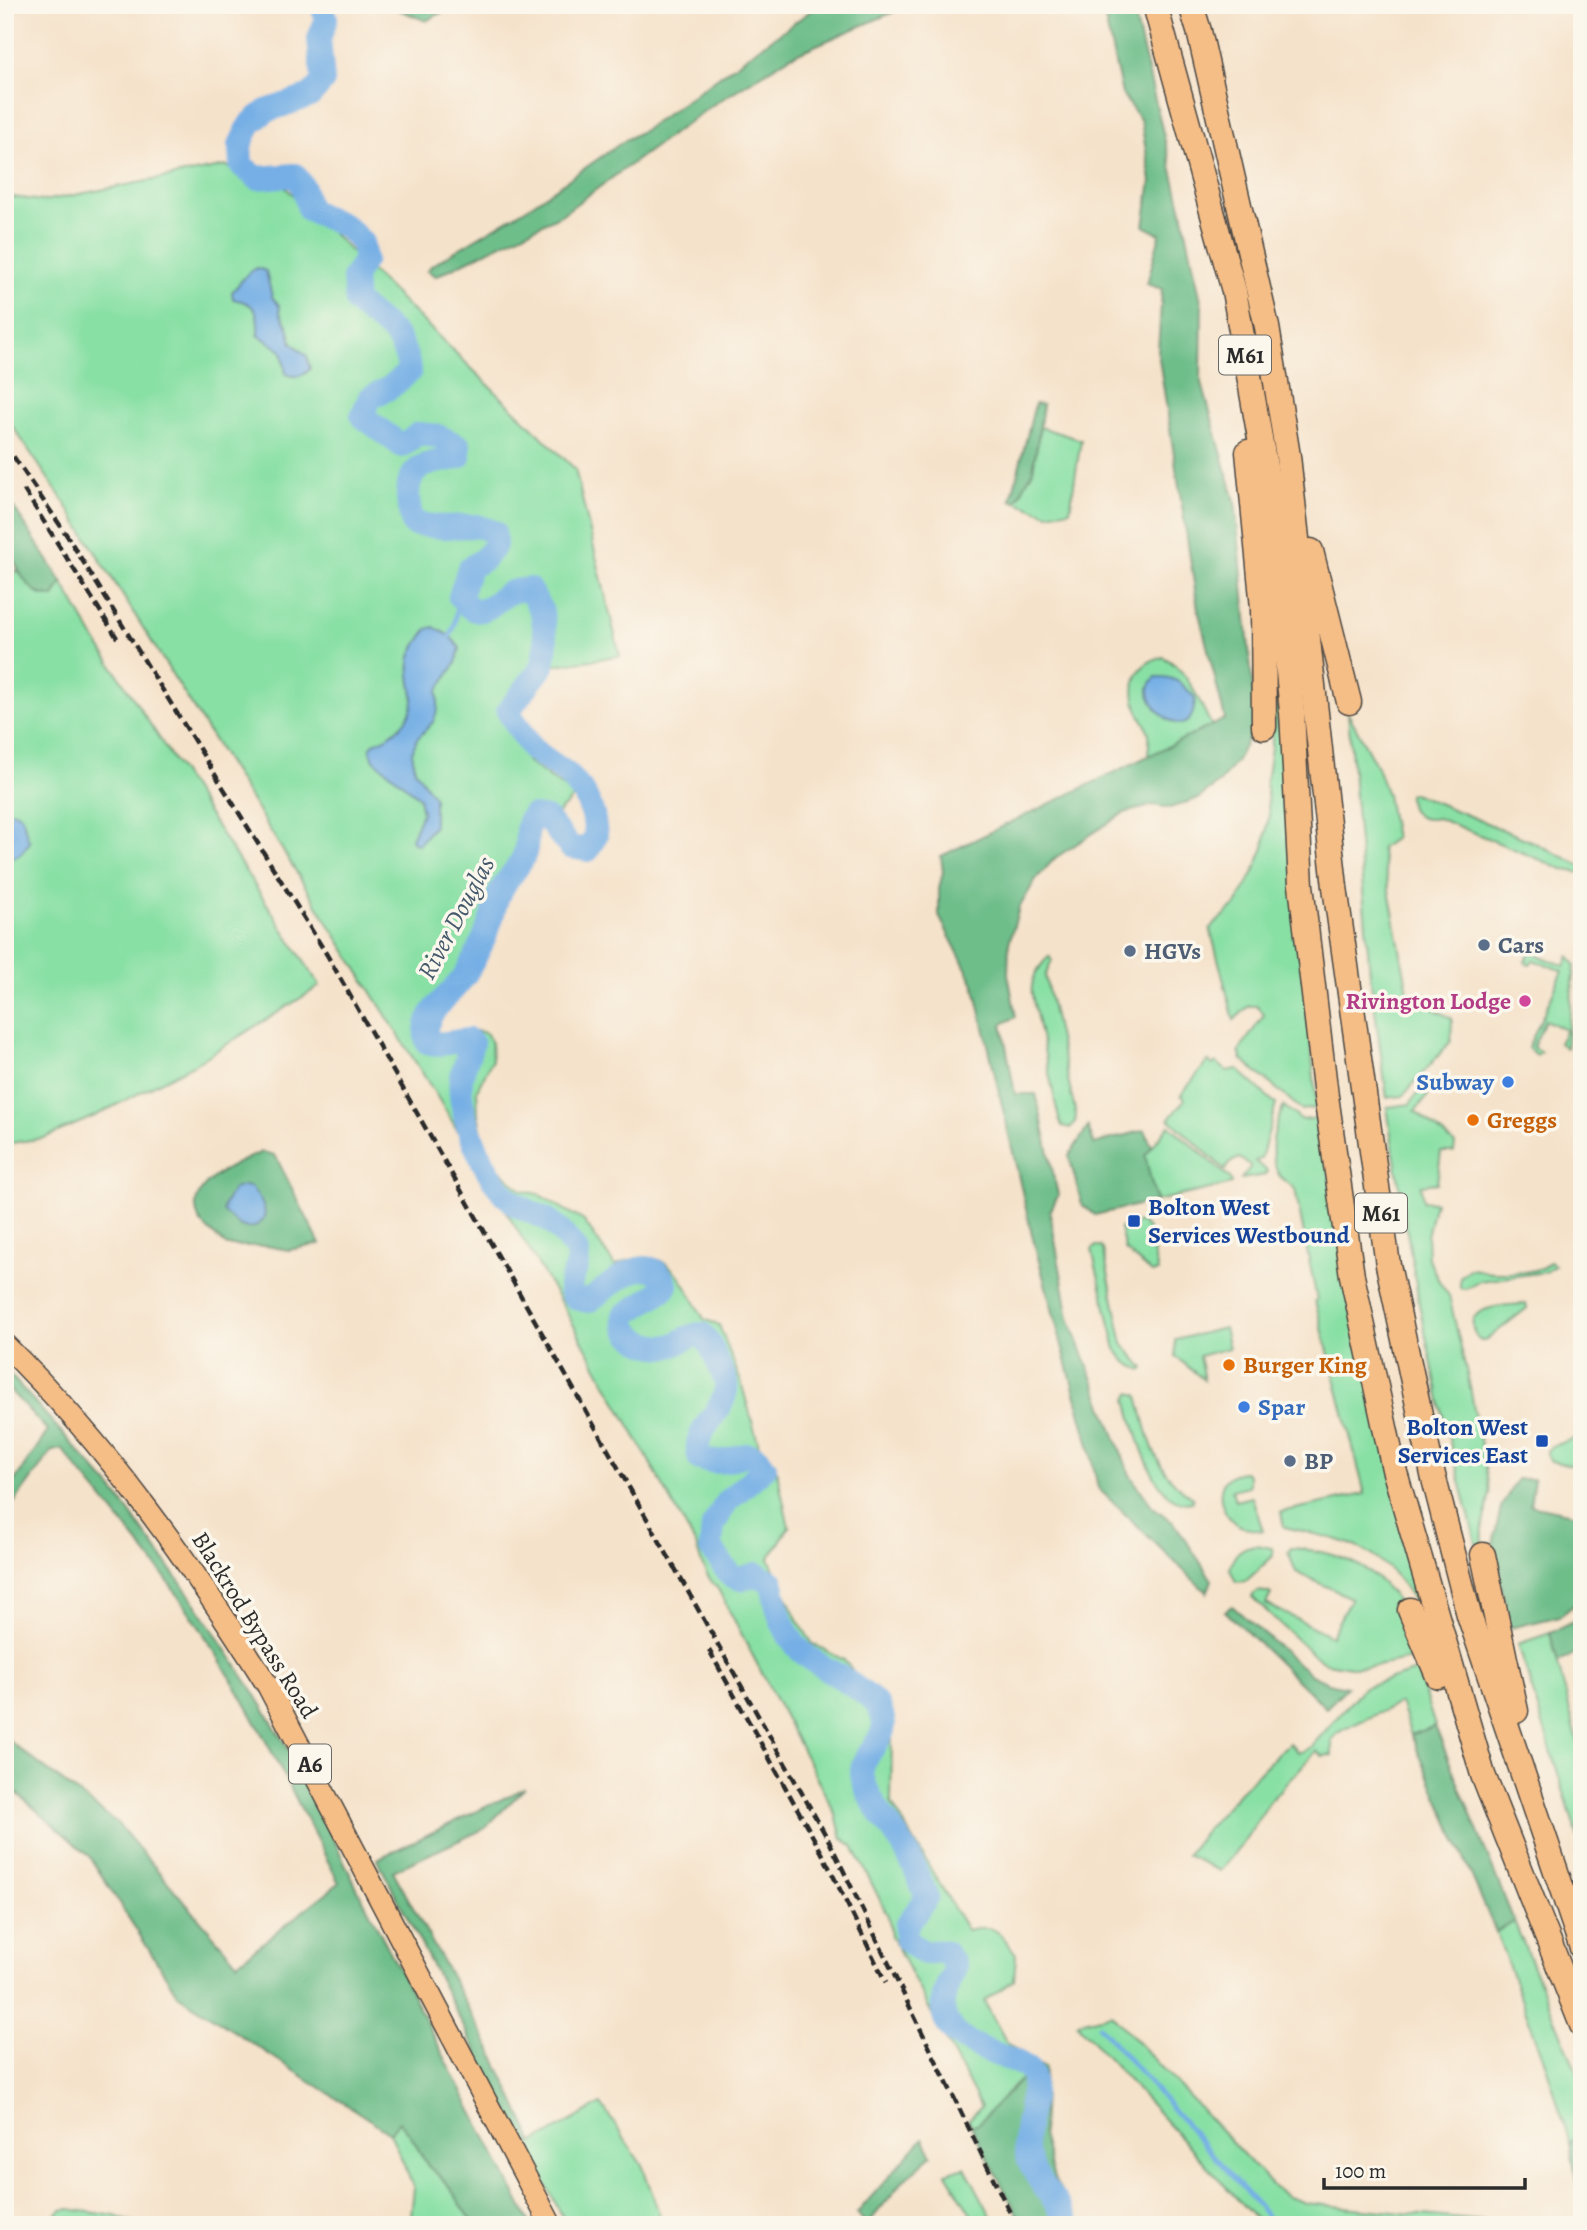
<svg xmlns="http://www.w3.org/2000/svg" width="1587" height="2230" font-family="Alegreya,serif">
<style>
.green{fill:#89e0a5;stroke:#5a8668;stroke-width:2}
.forest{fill:#6ebe8a;stroke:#4c745a;stroke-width:2}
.water{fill:#74afe5;stroke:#506d88;stroke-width:2}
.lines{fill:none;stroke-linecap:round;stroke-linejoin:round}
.stream{stroke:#74afe5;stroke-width:4.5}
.river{stroke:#74afe5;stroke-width:24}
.primary-casing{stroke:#494643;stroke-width:24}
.highway-casing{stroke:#494643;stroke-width:27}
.primary{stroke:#f6be87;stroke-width:21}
.highway{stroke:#f6be87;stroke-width:24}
.rail{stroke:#2b2b2b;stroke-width:4.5;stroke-dasharray:10 5;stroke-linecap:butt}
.service-dot{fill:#5c6f8a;stroke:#fbf7ec;stroke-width:2.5}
.hotel-dot{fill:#d1479c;stroke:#fbf7ec;stroke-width:2.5}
.shop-dot{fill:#3f7fe0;stroke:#fbf7ec;stroke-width:2.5}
.food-dot{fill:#e8710a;stroke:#fbf7ec;stroke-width:2.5}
.transit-dot{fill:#1a4fb4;stroke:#fbf7ec;stroke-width:2.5}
.labels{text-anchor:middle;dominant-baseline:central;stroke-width:7;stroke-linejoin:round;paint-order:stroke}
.shield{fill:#fbf7ec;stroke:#696865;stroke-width:2}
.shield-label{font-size:23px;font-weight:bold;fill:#2b2b2b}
.service-label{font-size:24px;font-weight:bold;fill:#4e5e75;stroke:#fbf7ec;text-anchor:start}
.hotel-label{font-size:24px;font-weight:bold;fill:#b23c85;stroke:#fbf7ec;text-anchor:end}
.shop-label{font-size:24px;font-weight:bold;fill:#366cbe;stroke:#fbf7ec;text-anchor:end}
.food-label{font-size:24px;font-weight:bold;fill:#c56008;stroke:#fbf7ec;text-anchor:start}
.transit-label{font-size:24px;font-weight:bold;fill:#164399;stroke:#fbf7ec;text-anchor:start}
.street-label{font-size:24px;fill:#2b2b2b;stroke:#fbf7ec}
.water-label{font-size:26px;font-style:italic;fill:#45596c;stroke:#fbf7ec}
</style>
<rect width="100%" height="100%" fill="#fbf7ec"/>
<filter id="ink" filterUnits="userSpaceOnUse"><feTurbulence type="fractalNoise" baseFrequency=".0143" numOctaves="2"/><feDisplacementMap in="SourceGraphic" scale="14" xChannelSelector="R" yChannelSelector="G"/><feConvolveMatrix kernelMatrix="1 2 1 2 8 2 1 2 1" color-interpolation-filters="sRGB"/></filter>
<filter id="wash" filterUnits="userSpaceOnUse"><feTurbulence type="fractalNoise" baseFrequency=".00686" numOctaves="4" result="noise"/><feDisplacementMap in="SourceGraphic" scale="28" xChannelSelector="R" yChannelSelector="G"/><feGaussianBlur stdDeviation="1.57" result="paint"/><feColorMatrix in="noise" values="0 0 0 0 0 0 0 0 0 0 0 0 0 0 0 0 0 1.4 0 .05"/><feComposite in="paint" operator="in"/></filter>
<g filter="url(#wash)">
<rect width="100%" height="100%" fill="#f5e2ca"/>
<g class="green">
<path d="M226 166 285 187 575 469 620 656 527 669 503 718 528 762 575 796 554 817 537 811H529L523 817 521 853 485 913 487 920C480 935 474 952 464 966 447 989 417 1008 421 1041 444 1037 464 1024 487 1034L491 1043 492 1060 477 1090 478 1114 484 1144 497 1167 521 1190 538 1194 584 1221 615 1266C668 1239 682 1280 704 1319L719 1325 741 1382 760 1449 775 1463 789 1527 769 1559 798 1621 813 1644 844 1660 888 1714 892 1733 891 1802 967 1930C997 1923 999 1932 1016 1954L1014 1980 984 2001 1007 2043 1036 2063 979 2123 971 2126 968 2120 981 2107 891 1936 888 1916 853 1846 842 1838 836 1815 718 1589C706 1576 701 1565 697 1547L563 1306 438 1098 66 505 5 415V196L43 201Z"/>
<path d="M1040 427 1081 440 1070 510 1048 514 1016 502 1033 470Z"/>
<path d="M17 570 39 594 54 597 62 582 93 636 320 986 195 1064 97 1115 44 1138 5 1144V576Z"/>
<path d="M1163 657C1188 669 1199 702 1212 726L1148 757C1148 750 1150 741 1149 734 1147 725 1140 717 1137 709 1130 684 1135 663 1163 657Z"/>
<path d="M1276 685 1317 1108 1302 1110 1242 1060 1239 1051 1264 1015 1258 1006H1249L1234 1020 1210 928 1236 905 1255 870 1264 847 1269 814 1266 783 1272 740Z"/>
<path d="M1348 713 1377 767 1387 795 1395 838 1381 848 1409 997 1426 994 1433 1009 1452 1018 1451 1041 1403 1096 1387 1098 1370 974Z"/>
<path d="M1413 793 1533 842 1582 866V873L1565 870 1438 818C1420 822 1408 814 1409 794Z"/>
<path d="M1530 952 1565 966 1569 956 1575 965 1566 1048 1559 1043 1566 1030 1545 1020 1533 1047 1541 1052 1536 1055 1528 1048 1563 971 1533 960 1530 964 1525 962Z"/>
<path d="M1049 956 1052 961 1045 976 1076 1115 1075 1123 1070 1128 1062 1126 1059 1119 1032 995C1030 979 1038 968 1049 956Z"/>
<path d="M1208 1061 1213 1065 1216 1062 1227 1071 1237 1069 1276 1104 1261 1159 1255 1161 1267 1171 1265 1175 1241 1179 1251 1166 1239 1158 1231 1162 1225 1170 1169 1119 1185 1099 1181 1095Z"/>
<path d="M1421 1088 1428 1095 1415 1111 1455 1144 1454 1152H1441L1437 1183 1421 1185 1423 1201 1435 1202 1427 1236 1428 1258 1440 1283 1449 1296 1470 1387 1490 1493 1483 1525 1482 1565 1444 1420 1420 1309 1391 1135 1387 1107 1410 1104Z"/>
<path d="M1284 1106 1301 1120 1318 1118 1426 1622C1413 1597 1397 1572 1372 1555 1348 1539 1312 1534 1284 1527L1281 1512 1365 1494 1315 1301 1317 1300 1295 1189C1291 1184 1282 1180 1279 1175 1267 1152 1273 1128 1284 1106Z"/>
<path d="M1169 1125 1231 1179 1232 1184 1156 1201 1145 1156Z"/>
<path d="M1140 1222 1148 1229 1158 1272 1152 1273 1125 1250 1120 1228Z"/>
<path d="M1096 1246H1100L1103 1249 1123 1344 1144 1368 1143 1370C1130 1366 1123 1361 1116 1349L1092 1250Z"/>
<path d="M1550 1262 1555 1265 1546 1272 1480 1281 1466 1289 1460 1288V1277L1470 1269C1479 1269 1485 1273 1493 1273 1509 1273 1540 1274 1550 1262Z"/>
<path d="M1526 1304 1527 1308 1485 1341 1479 1340C1454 1306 1506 1305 1526 1304Z"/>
<path d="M1224 1328 1229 1348 1199 1356 1204 1380 1176 1357 1175 1340Z"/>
<path d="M1130 1393 1138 1395C1148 1437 1154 1472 1193 1498L1192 1502C1154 1511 1134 1425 1127 1400Z"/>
<path d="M1582 1436V1468L1551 1461 1547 1457V1451L1552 1446Z"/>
<path d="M1245 1472 1249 1476V1486L1232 1490 1235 1501 1252 1497 1263 1531C1254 1530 1244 1529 1236 1524 1216 1509 1212 1473 1245 1472Z"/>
<path d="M1257 1545 1272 1548 1273 1556 1246 1581 1236 1582 1230 1569C1233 1553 1242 1546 1257 1545Z"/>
<path d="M1291 1548C1369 1553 1397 1587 1425 1656L1377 1666 1351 1667 1326 1663 1311 1653 1252 1597C1256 1589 1263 1591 1271 1594L1266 1604 1331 1636 1351 1598 1296 1572 1288 1552Z"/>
<path d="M1550 1633 1582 1758V1851L1518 1644Z"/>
<path d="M1417 1671 1435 1726 1411 1735 1400 1703 1342 1730 1332 1739V1755L1322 1756 1316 1751 1271 1800 1240 1847 1220 1871 1187 1855C1217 1813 1252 1779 1289 1743L1298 1753 1311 1747 1364 1687Z"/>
<path d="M1514 1921 1582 2084V2131L1570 2144 1548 2071 1496 1932Z"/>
<path d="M1111 2014 1275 2188 1288 2197 1305 2203 1521 2225H1261L1076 2023Z"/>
<path d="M601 2104 643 2167 663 2225H567L526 2147Z"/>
<path d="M399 2121 409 2133 428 2166 446 2182 475 2225H410L414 2188 390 2133Z"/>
<path d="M965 2167 996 2225H978L946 2173Z"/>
<path d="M69 2209 115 2216 138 2225 47 2223 61 2210Z"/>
</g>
<g class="forest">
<path d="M387 5H414L422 8 428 5H456L426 21Z"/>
<path d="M819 5H910L791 56 711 106 561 215 436 276 427 271 432 265 527 208 627 139 646 129Z"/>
<path d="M1102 5H1132L1182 211 1202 306 1201 380 1235 501 1255 713 1251 733 1237 760 1220 782 1199 798 1170 808 1154 805 1124 813 1055 858 1036 879 1019 908 1009 943 1008 974 1016 1017 1002 1024 1015 1094H1036L1058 1195 1050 1212 1069 1318 1130 1475 1152 1506 1175 1524 1212 1580 1207 1593 1098 1488 1088 1441 1033 1239 974 984 939 916V889L943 872 941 856 1225 719 1198 609 1158 352 1162 289 1147 284 1160 234 1144 226 1151 181 1141 121 1122 94Z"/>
<path d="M1035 404 1043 405 1033 470 1016 502 1011 500Z"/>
<path d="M7 497 62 582 54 597C49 596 42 595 38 593 12 576 0 524 7 497Z"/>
<path d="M1088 1127 1094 1144 1145 1130 1152 1147 1145 1156 1156 1201 1095 1215 1082 1205 1069 1156Z"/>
<path d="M262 1152 275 1155 320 1244 289 1250 266 1246H227C219 1239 204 1228 199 1219 182 1184 239 1162 262 1152Z"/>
<path d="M5 1369 114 1491 194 1601 254 1692 303 1774 350 1874 531 2225H475L446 2182 428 2166 409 2133 399 2121 390 2133 178 1995 89 1856 5 1783V1738L117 1823 237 1963 339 1883C288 1783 239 1682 175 1591 140 1542 99 1496 62 1449L52 1451 5 1515V1495L48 1431 5 1385Z"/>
<path d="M1517 1479H1534L1530 1505 1582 1516V1599L1560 1616 1510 1628 1493 1545 1501 1507Z"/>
<path d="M1232 1606 1311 1675 1328 1683 1347 1687 1326 1708 1225 1611Z"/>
<path d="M1582 1614V1649L1558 1663 1550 1633 1577 1620Z"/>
<path d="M1435 1726 1514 1921 1496 1932 1411 1735Z"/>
<path d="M525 1788 484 1829 393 1871 490 2048 533 2141 526 2147 377 1859Z"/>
<path d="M1036 2063 1045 2068 1042 2135 1054 2178 1079 2225H1023L971 2126 979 2123Z"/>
<path d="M1582 2131V2213L1570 2144Z"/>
<path d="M923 2138 932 2155 903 2181 867 2225 857 2213Z"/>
</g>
<g class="water">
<path d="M257 268 266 271 272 297 279 305 280 313 288 327 292 343 307 356 310 369C303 377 295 378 286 374L282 351 258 335C259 312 257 303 233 299L232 292 249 272Z"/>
<path d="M434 627 450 636 460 648 456 663 438 690V709L433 722 417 739 412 752 415 770 434 797V826L419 844 413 843 411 839 422 813 419 797 374 760 370 749 374 743C393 736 415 719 413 696 411 681 407 667 412 653 416 645 422 637 427 629Z"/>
<path d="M1156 677C1176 676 1182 684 1195 698 1193 751 1149 709 1149 692 1148 686 1152 681 1156 677Z"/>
<path d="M5 810C31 813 20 825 30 842 21 853 20 859 5 857Z"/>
<path d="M243 1186 251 1187C259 1197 274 1216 257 1225 252 1229 247 1229 241 1226 235 1223 229 1216 223 1212L224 1205 233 1189Z"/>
</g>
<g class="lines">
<g class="stream">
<path d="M450 636C457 625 454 616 458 605L467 606"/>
<path d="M1099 2026 1269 2218 1280 2222 1312 2225"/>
</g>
<path class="river" d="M322 5 326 19 319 39 323 81 310 96 266 111 250 124 240 145 241 165 257 178 295 175 303 187 309 210 345 226 362 242 365 259 354 277 356 302C387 330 400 327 410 371L391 387 370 398 362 416 402 446 418 434 438 436 459 446V457C450 460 427 463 421 467 402 480 408 506 413 524L443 527 477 526 494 532 495 545 484 559 469 568 460 597C479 623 488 606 507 594 512 590 522 590 529 589L542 612 546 642 543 666 508 711 532 749 566 773 584 793 593 814 596 835 588 850 570 847 546 818 532 816C522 831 531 843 523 858 517 870 505 881 499 894 495 902 494 912 491 920 485 938 475 959 465 975 452 996 419 1013 427 1042 440 1047 455 1040 469 1040L472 1043C469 1055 463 1067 461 1079 456 1110 486 1181 511 1200 522 1210 535 1213 548 1220 558 1226 566 1239 574 1247 590 1267 547 1296 589 1301 609 1287 650 1245 666 1285L664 1289 625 1315C621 1336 651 1350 670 1346 683 1343 685 1335 702 1334 710 1343 713 1351 718 1363 720 1369 725 1377 726 1383 729 1411 688 1430 700 1459 707 1461 716 1463 724 1461 742 1457 753 1446 765 1468L727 1501 713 1526 711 1548 730 1575 741 1579 756 1574 772 1582C777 1611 784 1639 808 1657 823 1668 839 1675 854 1686 861 1692 874 1699 878 1707 899 1740 855 1750 863 1779 871 1807 894 1828 907 1853 915 1867 920 1882 927 1897L906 1926V1940L924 1953C942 1951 947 1948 955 1967 952 1979 944 1989 943 2002 939 2055 1024 2051 1032 2075 1038 2092 1022 2128 1026 2150 1031 2178 1058 2199 1069 2225"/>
</g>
</g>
<g filter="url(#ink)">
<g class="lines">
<defs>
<path id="primary" d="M5 1345C108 1446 192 1565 268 1686L551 2225"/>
<g id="highway">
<path d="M1155 5 1234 291 1272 506 1292 712 1301 885 1326 1096 1352 1276 1394 1469 1483 1775 1582 2025"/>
<path d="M1191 5 1199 31 1267 327 1288 456 1335 887 1388 1265 1433 1475 1469 1615 1582 1948"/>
<path d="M1248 452 1263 608 1264 727"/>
<path d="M1311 551 1349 702"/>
<path d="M1483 1555 1516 1711"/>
<path d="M1410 1610 1438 1676"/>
</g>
</defs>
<use href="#primary" class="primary-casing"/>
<use href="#highway" class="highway-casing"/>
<use href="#primary" class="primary"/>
<use href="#highway" class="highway"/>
<g class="rail">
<path d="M5 444 66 534 327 955 508 1273 829 1841 1016 2225"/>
<path d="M24 490 119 641"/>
<path d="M709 1650 822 1853 886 1983"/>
</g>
</g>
</g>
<g class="service-dot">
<circle cx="1484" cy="945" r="7"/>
<circle cx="1130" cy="951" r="7"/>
<circle cx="1290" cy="1461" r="7"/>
</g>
<circle class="hotel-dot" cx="1525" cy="1001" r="7"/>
<g class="shop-dot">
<circle cx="1508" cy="1082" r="7"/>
<circle cx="1244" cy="1407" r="7"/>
</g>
<g class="food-dot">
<circle cx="1473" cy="1120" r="7"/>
<circle cx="1229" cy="1365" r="7"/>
</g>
<g class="transit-dot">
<rect x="1127" y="1214" width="14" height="14" rx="3.5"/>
<rect x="1535" y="1434" width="14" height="14" rx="3.5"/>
</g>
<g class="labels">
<g class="shield">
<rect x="1219" y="335.5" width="52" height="39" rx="5"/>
<rect x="1355" y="1193.5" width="52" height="39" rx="5"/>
<rect x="289" y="1744.5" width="42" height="39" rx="5"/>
</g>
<g class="shield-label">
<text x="1245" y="355">M61</text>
<text x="1381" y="1213">M61</text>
<text x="310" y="1764">A6</text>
</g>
<g class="service-label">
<text x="1498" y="945">Cars</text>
<text x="1144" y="951">HGVs</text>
<text x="1304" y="1461">BP</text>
</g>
<g class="hotel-label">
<text x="1511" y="1001">Rivington Lodge</text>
</g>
<g class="shop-label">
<text x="1494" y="1082">Subway</text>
<text x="1258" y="1407" text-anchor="start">Spar</text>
</g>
<g class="food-label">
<text x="1487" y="1120">Greggs</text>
<text x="1243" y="1365">Burger King</text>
</g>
<g class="transit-label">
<text x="1148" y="1207">Bolton West<tspan x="1148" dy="28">Services Westbound</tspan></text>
<text x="1528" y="1427" text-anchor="end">Bolton West<tspan x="1528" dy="28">Services East</tspan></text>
</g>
<g class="street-label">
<text transform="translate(255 1625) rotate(58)">Blackrod Bypass Road</text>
</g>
<g class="water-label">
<text transform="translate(456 918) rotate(-62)">River Douglas</text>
</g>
</g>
<rect width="1587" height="2230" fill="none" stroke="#fbf7ec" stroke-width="28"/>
<path d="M1324 2178v10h201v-10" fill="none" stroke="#2b2b2b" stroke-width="3.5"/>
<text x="1335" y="2178" font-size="21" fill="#2b2b2b" stroke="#fbf7ec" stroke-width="5" paint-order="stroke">100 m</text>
</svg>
